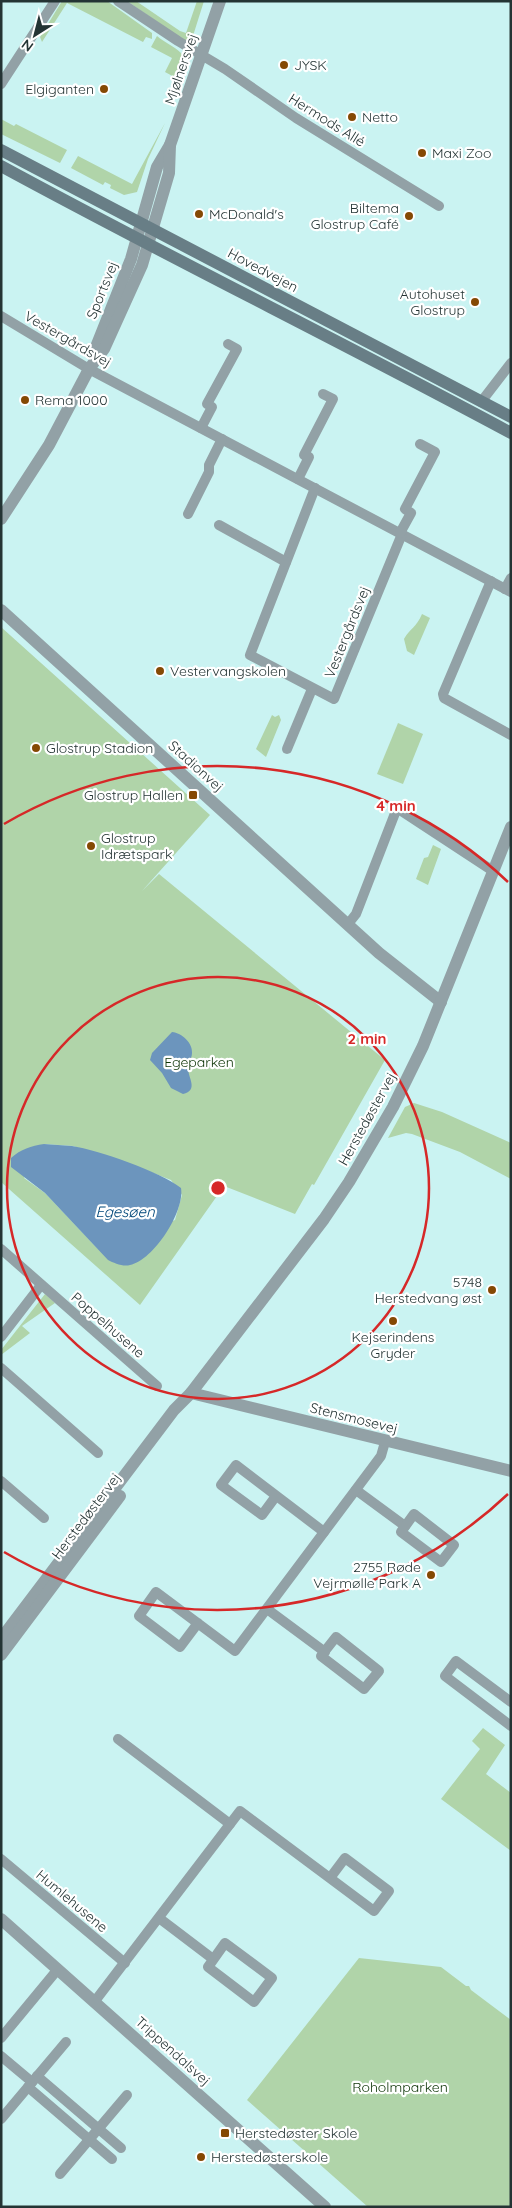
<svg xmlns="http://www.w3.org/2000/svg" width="512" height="2208" font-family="Quicksand,sans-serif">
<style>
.green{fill:#b0d4a9;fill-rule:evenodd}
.water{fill:#6c95bd}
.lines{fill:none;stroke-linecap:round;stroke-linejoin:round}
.minor{stroke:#92a1a6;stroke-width:10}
.tertiary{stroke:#92a1a6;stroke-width:12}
.secondary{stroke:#687e86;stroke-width:12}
.ring{fill:none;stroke:#d62828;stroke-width:2.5}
.poi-dot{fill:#854904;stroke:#fff;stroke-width:2}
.labels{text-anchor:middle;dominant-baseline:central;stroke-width:4.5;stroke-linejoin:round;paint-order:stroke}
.poi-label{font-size:14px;fill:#243434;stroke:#fff;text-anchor:start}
.street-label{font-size:14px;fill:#243434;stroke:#fff}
.park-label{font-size:14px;fill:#0c3305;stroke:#fff}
.water-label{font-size:15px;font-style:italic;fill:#004779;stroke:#fff}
.centre{fill:#d62828;stroke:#fff;stroke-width:2.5}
.ring-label{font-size:15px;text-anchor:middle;font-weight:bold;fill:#d62828;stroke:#fff;stroke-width:4.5;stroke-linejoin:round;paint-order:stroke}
</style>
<rect width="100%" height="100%" fill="#caf3f2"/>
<g class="green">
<path d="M62 1H107L152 33V39L146 37 143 42 67 3 42 42 40 37Z"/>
<path d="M127 1H136L180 31 186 33 197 1H204L192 39 185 41Z"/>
<path d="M157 36C164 42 174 46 181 53 190 62 178 86 173 96L178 79 165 72 172 58 151 47Z"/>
<path d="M1 119 14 126 16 124 67 150 60 163 1 134Z"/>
<path d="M165 123 148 159 137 192 124 195 110 188 111 185 105 182 103 185 71 168 78 156 132 184Z"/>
<path d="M422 614 430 618 414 655 407 651 404 639C410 628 416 628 422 614Z"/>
<path d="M1 627 210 815 142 891 159 874 385 1060 314 1185 312 1184 295 1214 224 1186 140 1305 1 1182ZM44 1144 73 1146 135 1166 171 1180 182 1195 175 1220 98 1249 45 1193 24 1178Z"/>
<path d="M272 715 275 717 279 715 281 720 266 757 256 749Z"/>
<path d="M398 723 423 734 403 784 377 774Z"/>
<path d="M433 845 441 849 428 885 416 879 424 858 428 857Z"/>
<path d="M414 1103 442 1112 511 1143V1179L460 1152 412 1134 406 1133 388 1138 405 1107Z"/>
<path d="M45 1294 55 1303 22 1326 30 1333 1 1355V1350Z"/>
<path d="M483 1728 505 1745 486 1774 511 1793V1851L441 1799 480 1749 472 1741Z"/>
<path d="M359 1958 441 1967 466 1986H469L471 1990 511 2020V2207H368L247 2100Z"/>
</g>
<g class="water">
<path d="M172 1032C182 1033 193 1043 192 1053 192 1059 187 1063 188 1068 188 1078 199 1090 183 1094L171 1088 162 1073 150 1060 152 1053Z"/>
<path d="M44 1144C53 1145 63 1145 72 1146 98 1150 161 1172 181 1188 185 1211 154 1260 130 1265 123 1267 114 1263 108 1260L45 1193 11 1167V1158C21 1149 31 1146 44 1144Z"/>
</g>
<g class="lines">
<g class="minor">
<path d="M118 1 178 41 225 69 296 118 439 206"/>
<path d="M1 84 55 1"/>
<path d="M1 316 89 369 511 592"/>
<path d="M481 402 511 363"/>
<path d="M201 428 212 407 207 404 237 349 228 344"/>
<path d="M298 479 309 457 304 455 333 399 323 394"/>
<path d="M315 488 250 655 334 699 402 534"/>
<path d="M188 514 209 472V465L222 439"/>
<path d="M219 525 286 562"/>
<path d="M400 533 411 513 405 509 435 452 420 444"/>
<path d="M491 581 443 694 444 698 511 735"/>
<path d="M505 589 511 578"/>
<path d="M287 749 312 689"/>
<path d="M348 924 356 914 397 808 493 871"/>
<path d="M1 1249 157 1386"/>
<path d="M1 1337 41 1285"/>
<path d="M1 1368 98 1453"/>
<path d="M1 1481 44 1518"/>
<path d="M356 1490 405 1526"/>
<path d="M276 1496 262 1515 221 1485 236 1465 324 1532"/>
<path d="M414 1514 454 1545 441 1562 401 1532Z"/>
<path d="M267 1609 325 1652"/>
<path d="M198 1623 180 1647 139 1616 156 1592 235 1651 381 1456 385 1442"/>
<path d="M336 1637 379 1671 364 1689 321 1656Z"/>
<path d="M511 1702 456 1661 445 1676 511 1726"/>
<path d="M118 1739 230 1824"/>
<path d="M1 1859 125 1963"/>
<path d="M159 1918 213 1959"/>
<path d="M225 1943 272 1978 254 2002 208 1967Z"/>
<path d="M95 2001 240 1811 374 1911 389 1891 345 1858 330 1878"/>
<path d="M1 2038 58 1969"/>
<path d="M1 2056 32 2082"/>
<path d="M37 2076 121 2148"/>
<path d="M28 2087 112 2159"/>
<path d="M1 2119 66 2042"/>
<path d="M60 2174 127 2095"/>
</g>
<g class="tertiary">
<path d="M94 352 131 259 157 167 170 145 220 1"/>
<path d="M1 519 49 445 89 369 104 349 142 265 169 173 170 145"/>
<path d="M1 610 379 953 441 1002"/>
<path d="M191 1393 511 1471"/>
<path d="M1 1639 174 1410 191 1393 324 1219 349 1182 393 1107 423 1046 511 827"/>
<path d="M1 1655 120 1496"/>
<path d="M1 1919 325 2207"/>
</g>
<g class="secondary">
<path d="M1 150 511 417"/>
<path d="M1 166C170 258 342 342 511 433"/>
</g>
</g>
<g class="ring">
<circle cx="218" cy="1188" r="211"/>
<path d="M508 1494A422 422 0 0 1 4 1552M4 824A422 422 0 0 1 508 882"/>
</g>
<g class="poi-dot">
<circle cx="284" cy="65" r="5"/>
<circle cx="104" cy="89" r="5"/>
<circle cx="352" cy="117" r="5"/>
<circle cx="422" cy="153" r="5"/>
<circle cx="199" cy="214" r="5"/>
<circle cx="409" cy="216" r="5"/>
<circle cx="475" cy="302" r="5"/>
<circle cx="25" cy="400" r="5"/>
<circle cx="160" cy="671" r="5"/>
<circle cx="36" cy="748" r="5"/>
<rect x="188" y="790" width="10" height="10" rx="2.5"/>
<circle cx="91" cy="846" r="5"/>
<circle cx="492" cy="1290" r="5"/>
<circle cx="393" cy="1321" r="5"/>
<circle cx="431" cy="1575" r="5"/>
<rect x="220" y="2128" width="10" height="10" rx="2.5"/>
<circle cx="201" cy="2157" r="5"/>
</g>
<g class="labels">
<g class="poi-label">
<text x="294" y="65">JYSK</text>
<text x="94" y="89" text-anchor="end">Elgiganten</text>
<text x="362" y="117">Netto</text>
<text x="432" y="153">Maxi Zoo</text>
<text x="399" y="208" text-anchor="end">Biltema<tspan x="399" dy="16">Glostrup Café</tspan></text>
<text x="209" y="214">McDonald's</text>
<text x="465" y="294" text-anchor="end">Autohuset<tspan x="465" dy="16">Glostrup</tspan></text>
<text x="35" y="400">Rema 1000</text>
<text x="170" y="671">Vestervangskolen</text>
<text x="46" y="748">Glostrup Stadion</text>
<text x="183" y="795" text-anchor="end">Glostrup Hallen</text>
<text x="101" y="838">Glostrup<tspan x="101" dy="16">Idrætspark</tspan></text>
<text x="482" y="1282" text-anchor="end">5748<tspan x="482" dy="16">Herstedvang øst</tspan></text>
<text x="393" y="1337" text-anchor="middle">Kejserindens<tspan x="393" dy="16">Gryder</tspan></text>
<text x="421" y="1567" text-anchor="end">2755 Røde<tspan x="421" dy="16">Vejrmølle Park A</tspan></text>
<text x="235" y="2133">Herstedøster Skole</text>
<text x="211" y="2157">Herstedøsterskole</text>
</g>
<g class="street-label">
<text transform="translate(181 69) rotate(-71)">Mjølnersvej</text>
<text transform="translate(327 120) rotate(32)">Hermods Allé</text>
<text transform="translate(263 270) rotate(28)">Hovedvejen</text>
<text transform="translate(102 290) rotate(-68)">Sportsvej</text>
<text transform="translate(68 339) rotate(30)">Vestergårdsvej</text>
<text transform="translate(347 632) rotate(-68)">Vestergårdsvej</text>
<text transform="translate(196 766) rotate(42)">Stadionvej</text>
<text transform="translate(367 1119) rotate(-61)">Herstedøstervej</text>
<text transform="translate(108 1325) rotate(41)">Poppelhusene</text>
<text transform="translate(354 1418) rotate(14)">Stensmosevej</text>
<text transform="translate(86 1516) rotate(-53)">Herstedøstervej</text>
<text transform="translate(72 1901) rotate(40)">Humlehusene</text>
<text transform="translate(173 2051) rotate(42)">Trippendalsvej</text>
</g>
<g class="park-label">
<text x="199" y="1062">Egeparken</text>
<text x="400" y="2087">Roholmparken</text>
</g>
<g class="water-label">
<text x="125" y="1211">Egesøen</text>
</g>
</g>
<circle cx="218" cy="1188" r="8" class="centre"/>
<g class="ring-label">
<text x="396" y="811">4 min</text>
<text x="367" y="1044">2 min</text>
</g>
<rect width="512" height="2208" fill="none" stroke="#243434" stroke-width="5"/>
<g transform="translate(35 35) rotate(216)" stroke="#ffffff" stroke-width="4" paint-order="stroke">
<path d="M0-4L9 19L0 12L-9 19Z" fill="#243434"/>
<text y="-8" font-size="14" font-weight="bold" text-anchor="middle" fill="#243434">N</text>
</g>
</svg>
